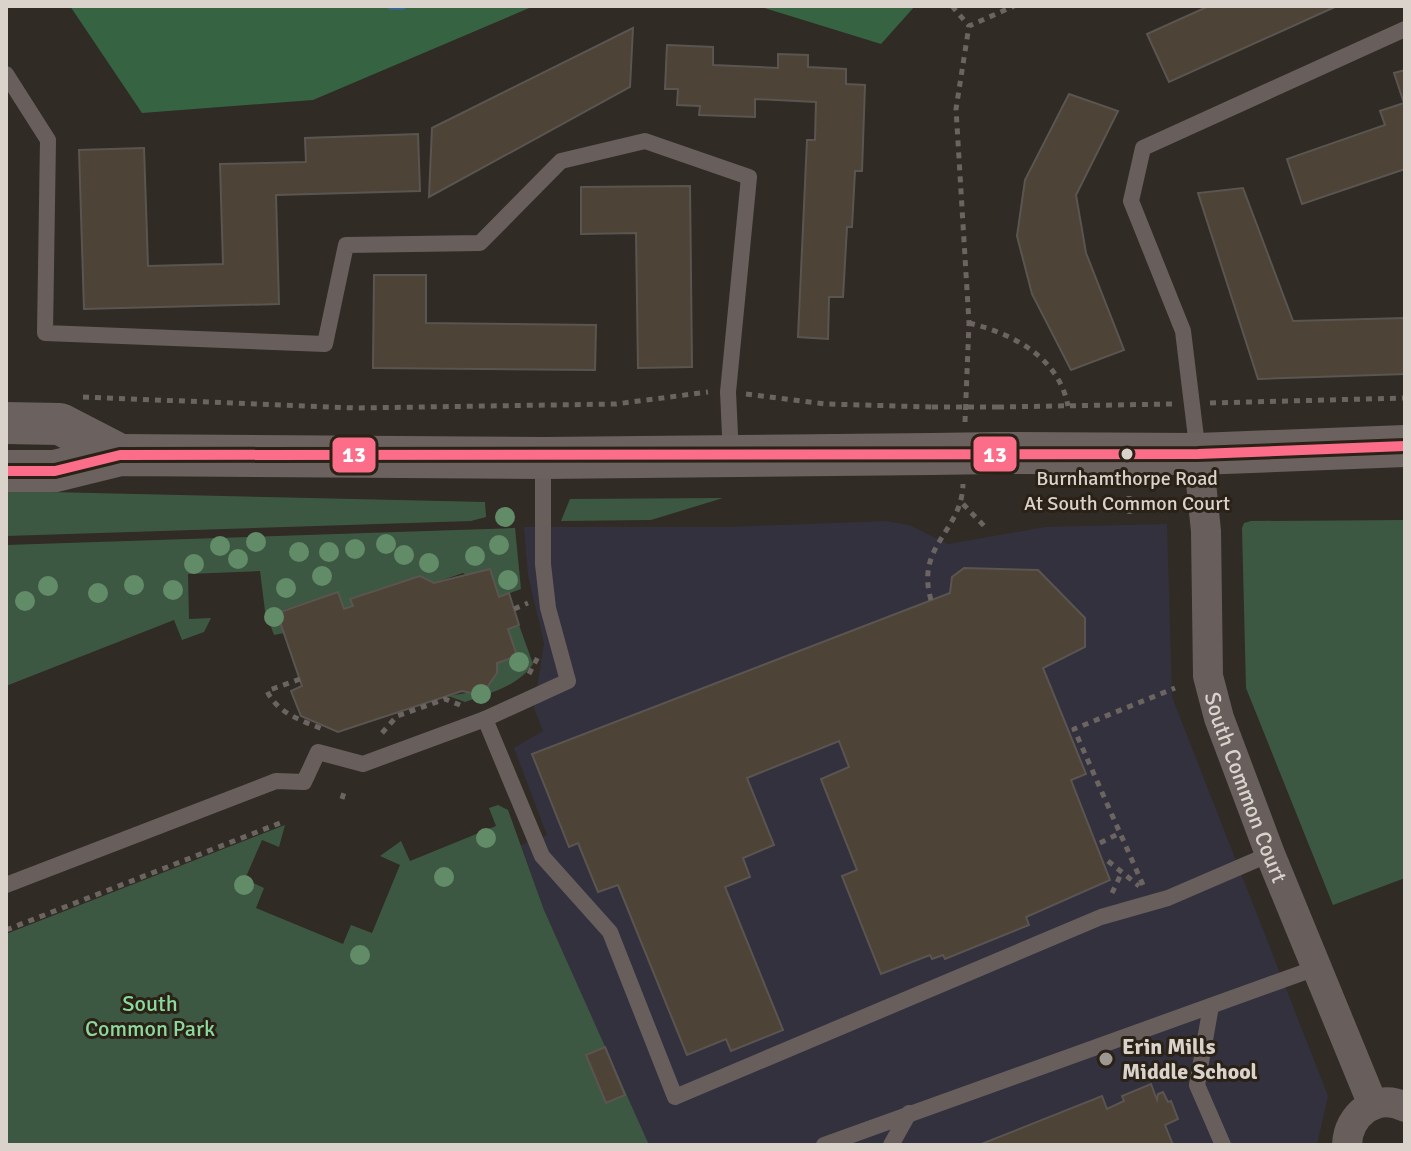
<svg xmlns="http://www.w3.org/2000/svg" width="1411" height="1151" font-family="Signika,sans-serif">
<style>
.education{fill:#34313f}
.green{fill:#3d5842}
.forest{fill:#366442}
.lines{fill:none;stroke-linecap:round;stroke-linejoin:round}
.stream{stroke:#37678b;stroke-width:8}
.building{fill:#4d4337;stroke:#5a5550;stroke-width:2}
.path{stroke:#6b6460;stroke-width:5;stroke-dasharray:6 6;stroke-linecap:butt}
.lane{stroke:#685f5d;stroke-width:16}
.street{stroke:#685f5d;stroke-width:30}
.secondary{stroke:#6b615e;stroke-width:42}
.path-bridge{stroke:#6b6460;stroke-width:5;stroke-dasharray:6 6;stroke-linecap:butt}
.secondary-bridge{stroke:#6b615e;stroke-width:42}
.bus-1-casing{stroke:#2b2217;stroke-width:16}
.bus-1{stroke:#fb6d88;stroke-width:10}
.tree{fill:#628b67}
.bus-dot{fill:#dad3cc;stroke:#2b2217;stroke-width:3}
.poi-dot{fill:#9e9892;stroke:#2b2217;stroke-width:3}
.labels{text-anchor:middle;dominant-baseline:central;stroke-width:6;stroke-linejoin:round;paint-order:stroke}
.bus-label{font-size:20px;fill:#dad3cc;stroke:#2b2217}
.street-label{font-size:22px;fill:#dad3cc;stroke:#2b2217}
.park-label{font-size:22px;fill:#8ad99d;stroke:#2b2217}
.poi-label{font-size:22px;font-weight:bold;fill:#dad3cc;stroke:#2b2217;text-anchor:start}
.line-badge{stroke:#2b2217;stroke-width:3}
.badge-label{font-size:22px;text-anchor:middle;font-weight:bold;fill:#fff}
</style>
<rect width="100%" height="100%" fill="#302b25"/>
<path class="education" d="M886 521 909 525 948 544 1046 527 1167 524 1172 697 1328 1096 1317 1145H648L544 910 521 845 547 835 514 748 543 731 534 708 544 643 528 575 524 527H727Z"/>
<g class="green">
<path d="M6 491 485 502 486 517 471 521 6 536Z"/>
<path d="M723 498 651 520 561 521 570 499Z"/>
<path d="M1405 520V878L1333 905 1246 688 1242 528 1244 523 1251 521Z"/>
<path d="M515 528 521 589 499 597 463 573 434 583 420 576 350 600 353 606 344 609 338 592 277 612 284 633 274 635 265 611 260 571 188 574 189 619 211 618 204 632 182 640 174 620 6 686V545Z"/>
<path d="M519 625 533 664C517 687 490 693 465 702L448 696 485 690 497 673V663L517 656 508 629Z"/>
<path d="M498 805 508 810 544 910 649 1145H6V934L285 825 279 847 262 840 245 879 264 888 256 908 343 944 351 925 372 933 400 865 380 856 401 841 410 861 496 826 489 808Z"/>
</g>
<g class="forest">
<path d="M70 6H534L313 100 142 113Z"/>
<path d="M758 6H915L881 44Z"/>
</g>
<g class="lines">
<path class="stream" d="M391 6H402"/>
</g>
<g class="building">
<path d="M1209 6H1337L1169 82 1147 34Z"/>
<path d="M633 28 630 87 429 197 432 128Z"/>
<path d="M667 45 713 47V65L778 68V54L808 55V67L846 69V84L865 85 862 171H855L852 227H847L843 297H829L828 339 798 337 807 140H815L816 102 755 99V117L699 115 700 106 677 105 678 89H665Z"/>
<path d="M1405 70V169L1302 204 1287 159 1385 125 1380 111 1404 103 1394 73Z"/>
<path d="M1069 94 1118 111 1076 195 1086 253 1124 350 1071 370 1032 294 1017 236 1025 180Z"/>
<path d="M418 134 420 191 276 195 279 304 84 309 79 150 144 148 148 266 223 264 220 164 306 162 305 138Z"/>
<path d="M690 186 692 367 638 368 636 233 581 234V187Z"/>
<path d="M1243 188 1293 321 1405 318V374L1258 379 1198 193Z"/>
<path d="M374 275H426V323L596 325 595 370 373 368Z"/>
<path d="M964 568 1038 570 1085 618V647L1043 668 1086 774 1071 780 1110 880 1026 917 1029 925 945 959 943 955 932 959 930 955 881 974 842 876 857 870 821 779 849 767 839 741 747 778 774 845 743 858 750 877 725 887 783 1030 731 1051 726 1039 687 1055 618 885 598 892 578 843 569 847 532 754 950 593 952 577Z"/>
<path d="M490 569 499 597 509 593 519 625 508 629 517 656 497 663V673L485 690 476 694 462 691 338 732 301 716 291 691 302 686 277 613 338 592 344 609 353 606 350 599 420 576 434 583Z"/>
<path d="M605 1047 625 1095 606 1103 586 1055Z"/>
<path d="M1151 1084 1157 1100 1158 1094 1163 1092 1168 1102 1171 1101 1178 1119 1165 1125 1173 1145H979L1102 1096 1107 1109 1124 1101 1122 1096Z"/>
</g>
<g class="lines">
<g class="path">
<path d="M952 6 969 26"/>
<path d="M969 323C1014 334 1059 358 1068 406"/>
<path d="M746 394 826 404 932 407"/>
<path d="M83 397 356 408 616 404 708 392"/>
<path d="M1210 403 1405 398"/>
<path d="M998 407 1172 404"/>
<path d="M965 422 969 323 956 109 969 26 1014 6"/>
<path d="M1129 496 1130 519"/>
<path d="M963 504 988 530"/>
<path d="M931 600C915 545 962 532 963 484"/>
<path d="M514 609 528 603"/>
<path d="M529 674 539 655"/>
<path d="M300 679 267 691C278 714 303 721 325 730"/>
<path d="M382 733 397 716 445 699 460 705"/>
<path d="M342 799 345 789"/>
<path d="M1100 843 1120 833"/>
<path d="M1108 861 1139 886"/>
<path d="M1143 885 1074 729 1175 688"/>
<path d="M1112 893 1122 872"/>
<path d="M6 930 280 823"/>
</g>
<g class="lane">
<path d="M6 74 48 140 45 333 325 344 346 245 480 243 561 161 645 141 749 177 728 392 731 456"/>
<path d="M1198 454 1183 331 1131 201 1143 148 1405 29"/>
<path d="M485 719 542 856 610 932 675 1097 1101 917 1168 898 1270 854"/>
<path d="M6 885 276 781 304 782 318 752 363 764 485 719 568 681 548 608 543 564V459"/>
<path d="M1211 1006 1197 1085 1223 1145"/>
<path d="M824 1145 1316 968"/>
<path d="M891 1145 909 1113"/>
</g>
<g class="street">
<path id="s1" d="M1198 454 1206 531 1208 676 1219 718 1270 854 1373 1105"/>
<path d="M1347 1145C1348 1115 1376 1092 1405 1107"/>
</g>
<g class="secondary">
<path d="M6 423 60 424 120 455"/>
<path d="M998 453 1198 454 1405 446"/>
<path d="M6 471H55L120 455 543 458 931 454"/>
</g>
<path class="path-bridge" d="M932 407H998"/>
<path class="secondary-bridge" d="M931 454 998 453"/>
<defs>
<path id="bus-1" d="M6 471H55L120 455 1198 454 1405 446"/>
</defs>
<use href="#bus-1" class="bus-1-casing"/>
<use href="#bus-1" class="bus-1"/>
</g>
<g class="tree">
<circle cx="505" cy="517" r="10"/>
<circle cx="256" cy="542" r="10"/>
<circle cx="386" cy="544" r="10"/>
<circle cx="499" cy="545" r="10"/>
<circle cx="220" cy="546" r="10"/>
<circle cx="355" cy="549" r="10"/>
<circle cx="299" cy="552" r="10"/>
<circle cx="329" cy="552" r="10"/>
<circle cx="404" cy="555" r="10"/>
<circle cx="475" cy="556" r="10"/>
<circle cx="238" cy="559" r="10"/>
<circle cx="429" cy="563" r="10"/>
<circle cx="194" cy="564" r="10"/>
<circle cx="322" cy="576" r="10"/>
<circle cx="508" cy="580" r="10"/>
<circle cx="134" cy="585" r="10"/>
<circle cx="48" cy="586" r="10"/>
<circle cx="286" cy="588" r="10"/>
<circle cx="173" cy="590" r="10"/>
<circle cx="98" cy="593" r="10"/>
<circle cx="25" cy="601" r="10"/>
<circle cx="274" cy="617" r="10"/>
<circle cx="519" cy="662" r="10"/>
<circle cx="481" cy="694" r="10"/>
<circle cx="486" cy="838" r="10"/>
<circle cx="444" cy="877" r="10"/>
<circle cx="244" cy="885" r="10"/>
<circle cx="360" cy="955" r="10"/>
</g>
<circle class="bus-dot" cx="1127" cy="454" r="7"/>
<circle class="poi-dot" cx="1106" cy="1059" r="8"/>
<g class="labels">
<g class="bus-label">
<text x="1127" y="478">Burnhamthorpe Road<tspan x="1127" dy="25">At South Common Court</tspan></text>
</g>
<g class="street-label">
<text stroke="none"><textPath href="#s1" startOffset="340">South Common Court</textPath></text>
</g>
<g class="park-label">
<text x="150" y="1003">South<tspan x="150" dy="25">Common Park</tspan></text>
</g>
<g class="poi-label">
<text x="1122" y="1046">Erin Mills<tspan x="1122" dy="25">Middle School</tspan></text>
</g>
</g>
<g class="line-badge">
<rect x="972" y="435" width="46" height="38" rx="8" fill="#fb6d88"/>
<rect x="331" y="436" width="46" height="38" rx="8" fill="#fb6d88"/>
</g>
<g class="badge-label">
<text x="995" y="462">13</text>
<text x="354" y="462">13</text>
</g>
<rect width="1411" height="1151" fill="none" stroke="#dad3cc" stroke-width="16"/>
</svg>
